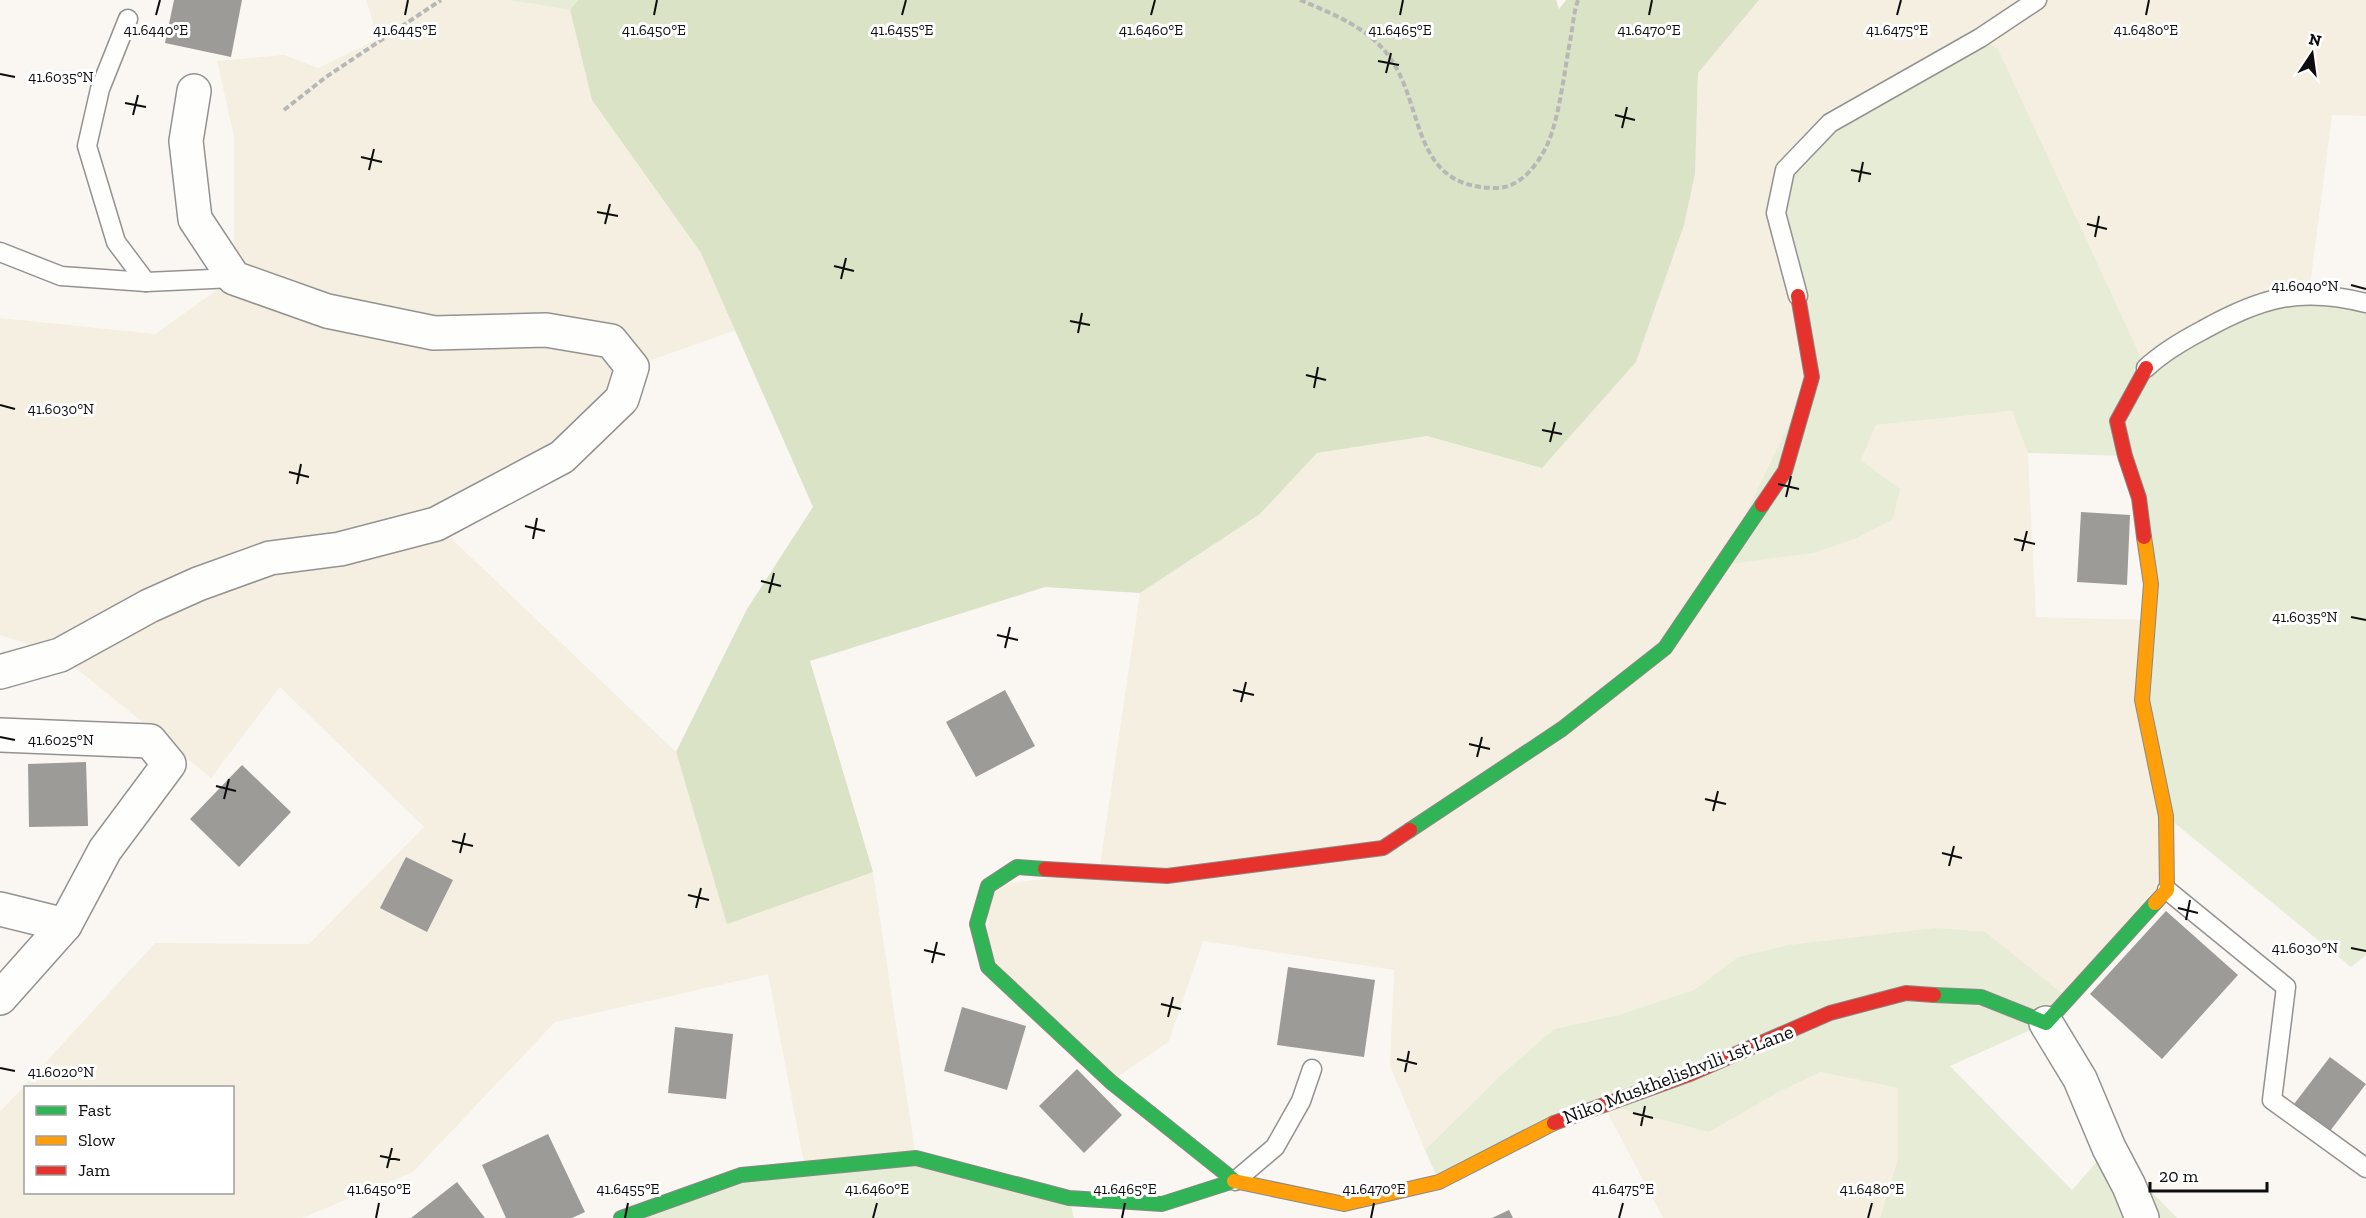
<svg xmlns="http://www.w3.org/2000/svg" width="2366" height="1218" font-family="'Zilla Slab',serif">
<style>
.farmland{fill:#f4efe1;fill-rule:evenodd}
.green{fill:#e7ecd6}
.forest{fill:#dae3c5}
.building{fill:#9d9b98}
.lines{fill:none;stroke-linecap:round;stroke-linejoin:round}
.lane-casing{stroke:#949291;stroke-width:21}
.street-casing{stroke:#949291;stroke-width:36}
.fast-casing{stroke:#8a8987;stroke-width:16}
.slow-casing{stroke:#8a8987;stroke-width:16}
.jam-casing{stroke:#8a8987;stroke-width:16}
.path{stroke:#b8b7b7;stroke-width:4;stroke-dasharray:6 3;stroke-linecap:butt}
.lane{stroke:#fefefd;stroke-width:18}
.street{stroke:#fefefd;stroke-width:33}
.fast{stroke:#30b455;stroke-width:14}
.slow{stroke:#ff9f0a;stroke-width:14}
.jam{stroke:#e5322d;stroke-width:14}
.ticks{fill:none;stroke:#0d0d0d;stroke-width:2}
.labels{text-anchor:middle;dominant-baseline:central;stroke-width:6;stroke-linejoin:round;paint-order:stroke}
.street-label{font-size:20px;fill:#0d0d0d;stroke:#fff}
.ticks-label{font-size:15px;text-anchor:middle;fill:#0d0d0d;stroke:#fff;stroke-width:6;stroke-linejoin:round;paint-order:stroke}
</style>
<rect width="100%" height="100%" fill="#faf7f3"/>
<g class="farmland">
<path d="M366 0H508L570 10 592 100 701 253 736 330 632 367 622 399 436 524 676 752 727 923 873 872 916 1158 805 1169 768 974 555 1022 413 1172 302 1218H0V1112L155 943 309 944 424 827 280 687 211 778 60 655 0 635V318L155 334 234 278V136L217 61 284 55 318 68 378 39ZM26 1088H232V1192H26Z"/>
<path d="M1759 0H2366V116L2332 115 2308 302 2146 368 1998 49 1980 38 1812 377 1785 471 1900 489 1861 460 1876 425 2013 411 2028 453 2036 617 2148 620 2167 890 2069 999 1862 938 1788 945 1738 957 1694 990 1618 1015 1554 1029 1500 1076 1425 1150 1390 1066 1394 970 1203 941 1169 1041 1111 1082 988 967V886L1099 872 1140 593 1260 514 1317 453 1427 436 1542 468 1636 362 1684 225 1695 174 1698 73Z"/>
<path d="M1820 1072 1898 1088V1159L1880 1218H1663L1603 1104 1775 1094Z"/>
</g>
<g class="green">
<path d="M508 0H578L570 10Z"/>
<path d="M1980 38 1998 49 2146 368 2223 321 2308 302 2366 310V955L2351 967 2166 816 2142 700 2151 584 2125 456 2028 453 2012 411 1876 425 1861 460 1900 489 1893 519 1857 538 1813 553 1721 565 1812 377 1776 213 1785 170 1830 123Z"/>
<path d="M1936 928 1985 932 2069 999 2046 1023 1950 1066 2072 1190 2109 1148 2177 1218H1880L1898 1159V1088L1820 1072 1775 1094 1709 1132 1603 1104 1439 1182 1425 1150 1500 1076 1554 1029 1618 1015 1694 990 1738 957 1788 945Z"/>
<path d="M916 1158 1069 1198 1074 1218H621L741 1175Z"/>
</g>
<path class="forest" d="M578 0H1556L1559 9 1566 0H1759L1698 73 1695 174 1684 225 1636 362 1542 468 1427 436 1317 453 1260 514 1140 593 1045 587 810 661 873 872 727 924 676 752 747 609 813 507 701 253 592 100 570 10Z"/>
<g class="building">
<path d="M174 0H242L231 57 165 43Z"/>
<path d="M2081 512 2130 515 2127 585 2077 582Z"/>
<path d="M1005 690 1035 746 976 777 946 722Z"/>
<path d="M86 762 88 826 29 827 28 764Z"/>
<path d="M242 765 291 812 239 867 190 819Z"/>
<path d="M406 857 453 880 427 932 380 908Z"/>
<path d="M2166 911 2238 975 2162 1059 2090 994Z"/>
<path d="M1288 967 1375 980 1364 1057 1277 1045Z"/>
<path d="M962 1007 1026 1026 1007 1090 944 1071Z"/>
<path d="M675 1027 733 1034 726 1099 668 1093Z"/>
<path d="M2330 1057 2366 1084 2330 1131 2294 1104Z"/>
<path d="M1077 1069 1122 1115 1084 1153 1039 1106Z"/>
<path d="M548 1134 585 1212 572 1218H506L482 1165Z"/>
<path d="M457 1182 485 1218H411Z"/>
<path d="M1509 1210 1513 1218H1492Z"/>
</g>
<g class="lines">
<defs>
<g id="lane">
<path d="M128 19 100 89 87 146 116 242 146 282"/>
<path d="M0 252 61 276 146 282 234 278"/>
<path d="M1798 296 1776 213 1785 170 1830 123 1980 38 2037 0"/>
<path d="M2146 368C2163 352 2182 341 2203 330 2260 298 2300 286 2366 303"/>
<path d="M2167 890 2286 987 2272 1100 2366 1168"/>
<path d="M1235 1181 1275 1147 1301 1101 1312 1069"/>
</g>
<g id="street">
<path d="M0 672 60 655 149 606 198 584 270 558 340 549 436 524 562 457 622 399 632 367 611 341 546 330 434 333 327 311 234 278 195 219 186 141 194 91"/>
<path d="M0 735 150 741 169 764 105 850 65 925 0 998"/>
<path d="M0 909 65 925"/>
<path d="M2046 1023 2080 1079 2109 1148 2129 1186 2142 1218"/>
</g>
<g id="fast">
<path d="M1410 830 1562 729 1665 648 1762 505"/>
<path d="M1045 869 1017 867 988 886 977 924 988 967 1111 1082 1235 1181"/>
<path d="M1934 995 1981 997 2046 1023 2155 903"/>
<path d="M621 1218 741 1175 916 1158 1069 1198 1162 1204 1234 1181"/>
</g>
<g id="slow">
<path d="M2144 537 2151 584 2142 700 2166 816 2167 890 2155 903"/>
<path d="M1234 1181 1344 1204 1439 1182 1554 1123"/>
</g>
<g id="jam">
<path d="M1762 505 1785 471 1812 377 1798 296"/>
<path d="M2144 537 2139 498 2125 456 2117 421 2146 368"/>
<path d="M1045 869 1167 876 1383 848 1410 830"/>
<path d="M1554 1123 1690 1074 1830 1013 1906 993 1934 995"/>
</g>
</defs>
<use href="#lane" class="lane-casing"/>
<use href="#street" class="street-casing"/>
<use href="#fast" class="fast-casing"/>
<use href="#slow" class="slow-casing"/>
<use href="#jam" class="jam-casing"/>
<g class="path">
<path d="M1300 0C1331 13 1367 27 1388 55 1426 105 1409 188 1496 188 1521 188 1539 163 1548 143 1560 115 1565 66 1571 36 1573 24 1574 11 1578 0"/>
<path d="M284 110 326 77 441 0"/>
</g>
<use href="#lane" class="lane"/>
<use href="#street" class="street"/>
<use href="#fast" class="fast"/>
<use href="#slow" class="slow"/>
<use href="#jam" class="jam"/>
</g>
<path class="ticks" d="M156 15 160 0M405 15 408 0M654 15 657 0M902 15 906 0M1151 15 1155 0M1400 15 1403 0M1649 15 1652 0M1897 15 1901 0M2146 15 2149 0M1378 61 1399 65M1386 73 1391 53M0 74 15 77M125 103 146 107M133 115 138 95M1615 115 1635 120M1622 128 1627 107M361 157 382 162M369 170 374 149M1851 170 1871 174M1859 182 1863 162M597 212 618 216M605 224 610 204M2087 224 2107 229M2095 237 2099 216M834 266 854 271M841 279 846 258M2351 285 2366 289M1070 321 1090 325M1078 333 1082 313M1306 375 1326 380M1314 388 1318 367M0 405 15 409M1542 430 1562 434M1550 442 1555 422M289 472 309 477M297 484 301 464M1778 484 1799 489M1786 497 1791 476M525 526 545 531M533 539 537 518M2014 539 2035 544M2022 551 2027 531M761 581 781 586M769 593 774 573M2351 617 2366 620M997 635 1018 640M1005 648 1010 627M1233 690 1254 695M1241 702 1246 682M0 737 15 740M1469 744 1490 749M1477 757 1482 737M216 786 236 791M224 799 229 779M1705 799 1726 804M1713 811 1718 791M452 841 473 846M460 853 465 833M1942 853 1962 858M1949 866 1954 846M688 895 709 900M696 908 701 888M2178 908 2198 913M2186 920 2190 900M2351 948 2366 951M924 950 945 955M932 963 937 942M1161 1004 1181 1009M1168 1017 1173 997M1397 1059 1417 1064M0 1068 15 1071M1405 1072 1409 1051M1633 1113 1653 1118M1641 1126 1645 1106M380 1156 400 1160M387 1168 392 1148M376 1218 379 1203M625 1218 628 1203M873 1218 877 1203M1122 1218 1125 1203M1371 1218 1374 1203M1619 1218 1623 1203M1868 1218 1872 1203"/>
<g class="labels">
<g class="street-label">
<text transform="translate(1678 1074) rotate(-21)">Niko Muskhelishvili 1st Lane</text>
</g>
</g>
<g class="ticks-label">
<text x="156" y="35">41.6440°E</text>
<text x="405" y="35">41.6445°E</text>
<text x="654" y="35">41.6450°E</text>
<text x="902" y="35">41.6455°E</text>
<text x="1151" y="35">41.6460°E</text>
<text x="1400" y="35">41.6465°E</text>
<text x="1649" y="35">41.6470°E</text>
<text x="1897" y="35">41.6475°E</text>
<text x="2146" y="35">41.6480°E</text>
<text x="61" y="82">41.6035°N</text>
<text x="2305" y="291">41.6040°N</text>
<text x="61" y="414">41.6030°N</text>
<text x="2305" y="622">41.6035°N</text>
<text x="61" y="745">41.6025°N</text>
<text x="2305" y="953">41.6030°N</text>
<text x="61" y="1077">41.6020°N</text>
<text x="379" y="1194">41.6450°E</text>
<text x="628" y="1194">41.6455°E</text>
<text x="877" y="1194">41.6460°E</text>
<text x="1125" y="1194">41.6465°E</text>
<text x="1374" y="1194">41.6470°E</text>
<text x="1623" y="1194">41.6475°E</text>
<text x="1872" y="1194">41.6480°E</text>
</g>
<rect x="24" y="1086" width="210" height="108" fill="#ffffff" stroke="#9e9e9e" stroke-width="1.5"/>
<rect x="36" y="1106" width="30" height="9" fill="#30b455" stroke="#9e9e9e" stroke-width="1.5"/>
<text x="78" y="1116" font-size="18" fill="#0d0d0d">Fast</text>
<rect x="36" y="1136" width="30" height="9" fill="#ff9f0a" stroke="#9e9e9e" stroke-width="1.5"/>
<text x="78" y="1146" font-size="18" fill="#0d0d0d">Slow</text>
<rect x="36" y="1166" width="30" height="9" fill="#e5322d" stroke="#9e9e9e" stroke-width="1.5"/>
<text x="78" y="1176" font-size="18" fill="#0d0d0d">Jam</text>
<g transform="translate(2312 54) rotate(13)" stroke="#ffffff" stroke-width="4.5" paint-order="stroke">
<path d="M0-4.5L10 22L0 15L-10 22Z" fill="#0d0d0d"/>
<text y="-9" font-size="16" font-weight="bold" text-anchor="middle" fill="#0d0d0d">N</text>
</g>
<path d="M2150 1182v9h117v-9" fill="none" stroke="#0d0d0d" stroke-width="3"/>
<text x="2159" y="1182" font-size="18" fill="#0d0d0d" stroke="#ffffff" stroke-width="4.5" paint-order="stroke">20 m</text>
</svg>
